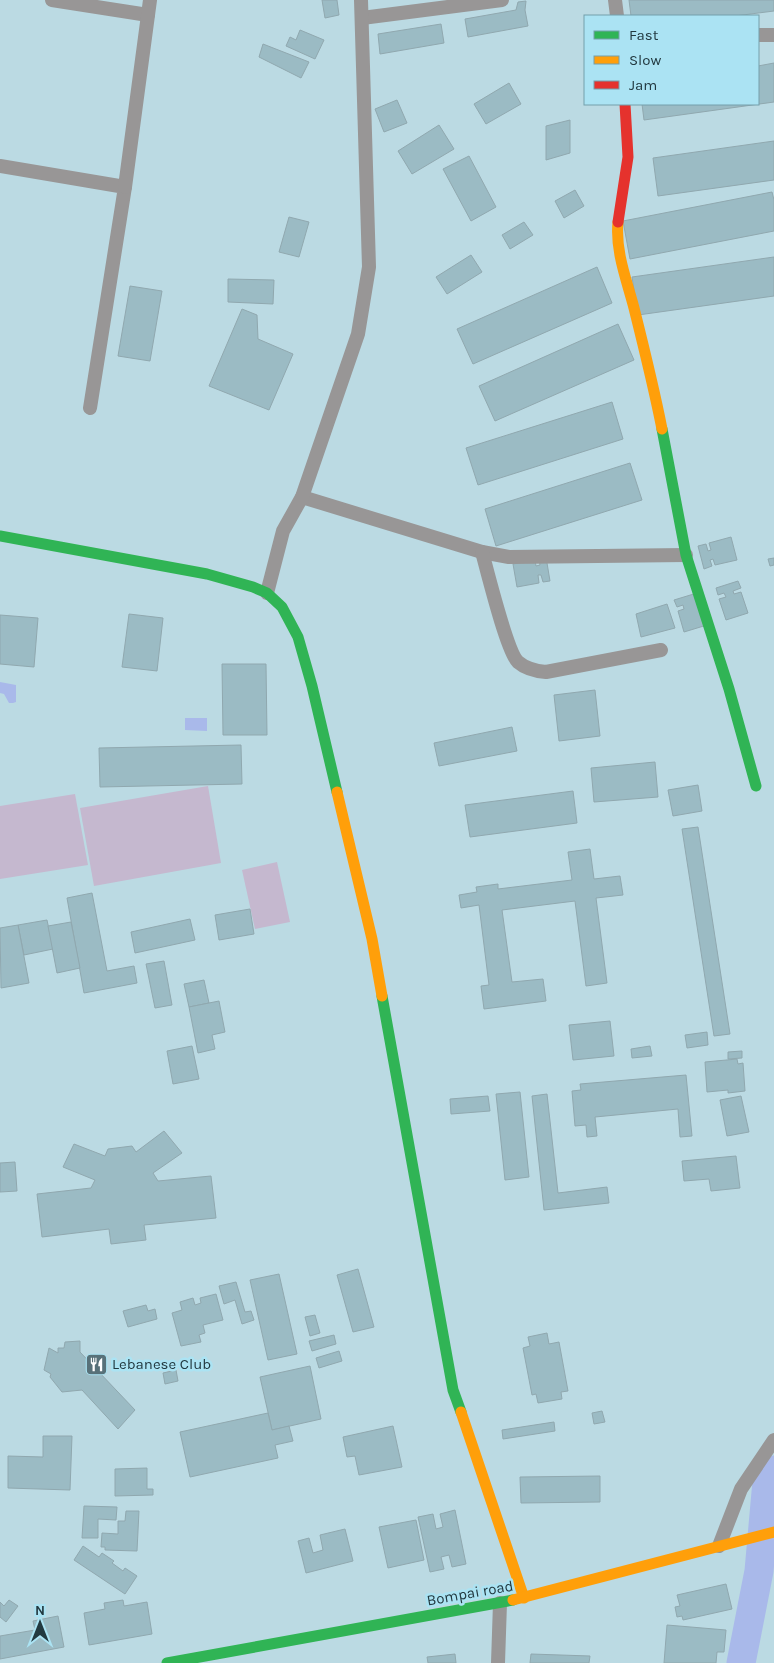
<svg xmlns="http://www.w3.org/2000/svg" width="774" height="1663" font-family="Karla,sans-serif">
<style>
.green{fill:#c5b8cf}
.water{fill:#a9b9ea}
.lines{fill:none;stroke-linecap:round;stroke-linejoin:round}
.river{stroke:#a9b9ea;stroke-width:29}
.building{fill:#9bbbc4;stroke:#90a8af}
.street{stroke:#989696;stroke-width:14}
.fast{stroke:#30b455;stroke-width:11}
.slow{stroke:#ff9f0a;stroke-width:11}
.jam{stroke:#e5322d;stroke-width:11}
.labels{text-anchor:middle;dominant-baseline:central;stroke-width:5;stroke-linejoin:round;paint-order:stroke}
.poi-label{font-size:15px;fill:#223940;stroke:#abe3f3;text-anchor:start}
.street-label{font-size:15px;fill:#223940;stroke:#abe3f3}
</style>
<rect width="100%" height="100%" fill="#bbdae3"/>
<g class="green">
<path d="M208 786 221 863 94 886 80 808Z"/>
<path d="M75 794 88 865 0 879V806Z"/>
<path d="M277 862 290 922 255 929 242 870Z"/>
</g>
<g class="water">
<path d="M0 682 16 685V702L13 703H9L4 694 0 693Z"/>
<path d="M185 718H207V731L185 730Z"/>
</g>
<g class="lines">
<path class="river" d="M741 1663 759 1571 767 1481 774 1470"/>
</g>
<g class="building">
<path d="M322 0H337L339 15 325 18Z"/>
<path d="M629 0H774V11L735 16H631Z"/>
<path d="M526 1 525 10 528 26 468 37 465 19 516 10 518 2Z"/>
<path d="M441 24 444 43 380 54 378 34Z"/>
<path d="M300 30 324 40 315 59 286 46 290 37 296 40Z"/>
<path d="M263 44 309 62 301 78 259 57Z"/>
<path d="M774 63V102L644 120 642 104H758V66Z"/>
<path d="M509 83 521 104 486 124 474 104Z"/>
<path d="M397 100 407 123 384 132 375 109Z"/>
<path d="M570 120V153L546 160V126Z"/>
<path d="M439 125 454 149 412 174 398 151Z"/>
<path d="M774 141V180L658 196 653 158Z"/>
<path d="M469 156 496 207 471 221 443 169Z"/>
<path d="M575 190 584 206 564 218 555 201Z"/>
<path d="M772 192 774 200V231L630 259 623 221Z"/>
<path d="M289 217 309 222 299 257 279 252Z"/>
<path d="M524 222 533 235 510 249 502 235Z"/>
<path d="M471 255 482 272 447 294 436 277Z"/>
<path d="M774 257V296L638 315 632 277Z"/>
<path d="M597 267 612 303 473 364 457 329Z"/>
<path d="M228 279 274 280 273 304 228 302Z"/>
<path d="M130 286 162 291 150 361 118 356Z"/>
<path d="M242 309 257 315 258 339 293 354 269 410 209 386Z"/>
<path d="M618 324 634 360 495 421 479 386Z"/>
<path d="M612 402 623 439 478 485 466 448Z"/>
<path d="M630 463 642 500 496 546 485 509Z"/>
<path d="M731 537 737 560 715 565 713 559 710 560 712 566 704 569 698 546 706 544 708 551 711 550 709 543Z"/>
<path d="M546 557 550 581 543 582 541 575H538L539 583 517 587 513 564 535 560 536 566 540 565 539 559Z"/>
<path d="M774 558V565L770 566 768 559Z"/>
<path d="M738 581 741 588 733 591 734 594 741 592 748 613 726 620 719 599 726 597 724 593 718 595 716 588Z"/>
<path d="M697 593 707 625 684 632 678 611 684 609 683 605 677 607 674 600Z"/>
<path d="M667 604 675 628 641 637 636 614Z"/>
<path d="M129 614 163 618 157 671 122 667Z"/>
<path d="M0 615 38 618 34 667 0 664Z"/>
<path d="M222 664H266L267 735H223Z"/>
<path d="M595 690 600 736 559 741 554 695Z"/>
<path d="M512 727 517 751 439 766 434 743Z"/>
<path d="M241 745 242 784 100 787 99 748Z"/>
<path d="M655 762 658 797 594 802 591 768Z"/>
<path d="M698 785 702 811 673 816 668 790Z"/>
<path d="M573 791 577 823 470 837 465 805Z"/>
<path d="M698 827 730 1034 714 1036 682 829Z"/>
<path d="M590 849 594 879 620 876 623 895 596 898 607 983 586 986 575 901 502 910 512 982 543 979 546 1001 484 1009 481 986 489 985 479 905 461 908 459 895 477 892 476 887 498 884V889L572 880 568 852Z"/>
<path d="M92 893 107 971 134 966 137 983 84 993 67 898Z"/>
<path d="M250 909 254 934 219 940 215 915Z"/>
<path d="M190 919 195 940 135 953 131 932Z"/>
<path d="M47 920 53 949 24 955 18 925Z"/>
<path d="M71 922 80 968 57 973 48 926Z"/>
<path d="M18 925 29 983 1 988 0 928Z"/>
<path d="M164 961 172 1005 155 1008 146 964Z"/>
<path d="M204 980 209 1003 189 1007 184 984Z"/>
<path d="M219 1001 225 1032 212 1035 215 1049 198 1053 189 1007Z"/>
<path d="M610 1021 614 1056 573 1060 569 1025Z"/>
<path d="M707 1032 708 1045 687 1048 685 1035Z"/>
<path d="M192 1046 199 1079 173 1084 167 1051Z"/>
<path d="M650 1046 652 1056 632 1058 631 1049Z"/>
<path d="M742 1051V1058L728 1059V1052Z"/>
<path d="M737 1059 738 1064 743 1063 745 1091 728 1093V1090L707 1092 705 1062Z"/>
<path d="M686 1075 692 1136 680 1137 678 1109 595 1117 597 1136 587 1137 586 1125 575 1126 572 1091 581 1090 580 1084Z"/>
<path d="M520 1092 529 1177 505 1180 496 1094Z"/>
<path d="M547 1094 558 1193 607 1187 609 1203 544 1210 532 1096Z"/>
<path d="M488 1096 490 1111 451 1114 450 1099Z"/>
<path d="M741 1096 749 1132 727 1136 720 1100Z"/>
<path d="M164 1131 182 1153 153 1173 158 1181 211 1176 216 1218 144 1225 146 1240 111 1244 109 1229 42 1237 37 1194 91 1188 95 1180 63 1167 74 1144 105 1156 108 1149 132 1146 136 1152Z"/>
<path d="M736 1156 740 1188 711 1191 709 1179 684 1181 682 1161Z"/>
<path d="M15 1162 17 1191 0 1192V1163Z"/>
<path d="M358 1269 374 1327 353 1332 337 1275Z"/>
<path d="M279 1274 297 1354 268 1360 250 1280Z"/>
<path d="M236 1282 245 1312 251 1311 254 1320 242 1324 235 1300 224 1304 219 1286Z"/>
<path d="M216 1294 223 1320 203 1325 205 1333 199 1335 201 1342 181 1346 172 1313 182 1310 180 1302 193 1298 195 1305 201 1303 200 1298Z"/>
<path d="M146 1305 148 1311 155 1309 157 1319 128 1327 123 1311Z"/>
<path d="M315 1315 320 1333 310 1336 305 1317Z"/>
<path d="M547 1333 549 1344 559 1342 568 1391 561 1392 562 1399 538 1403 536 1394 532 1395 523 1348 530 1346 528 1337Z"/>
<path d="M334 1335 336 1344 312 1351 309 1341Z"/>
<path d="M80 1341V1352L135 1410 118 1429 82 1390 62 1392 50 1377 51 1374 44 1370 49 1348 58 1353V1348H64L65 1342Z"/>
<path d="M339 1351 342 1361 319 1368 316 1358Z"/>
<path d="M310 1366 321 1419 272 1430 260 1377Z"/>
<path d="M176 1370 178 1381 165 1384 163 1373Z"/>
<path d="M602 1411 605 1422 594 1424 592 1413Z"/>
<path d="M268 1413 272 1430 289 1426 293 1441 275 1445 278 1458 190 1477 180 1432Z"/>
<path d="M554 1422 555 1431 503 1439 502 1430Z"/>
<path d="M393 1426 402 1467 359 1475 355 1456 347 1457 343 1437Z"/>
<path d="M43 1436H72L70 1490 8 1488V1456L43 1457Z"/>
<path d="M147 1468V1489H153V1495L115 1496V1469Z"/>
<path d="M600 1476V1502L521 1503 520 1477Z"/>
<path d="M84 1506 117 1507 116 1520 98 1519V1538H82Z"/>
<path d="M455 1510 466 1564 452 1567 449 1555 441 1557 444 1569 430 1572 418 1517 433 1514 436 1529 443 1527 440 1514Z"/>
<path d="M126 1511H139L137 1551 105 1550V1547H101L102 1533 118 1534V1521H125Z"/>
<path d="M416 1520 424 1560 388 1568 379 1527Z"/>
<path d="M345 1529 353 1561 306 1573 298 1541 309 1538 313 1553 323 1550 320 1535Z"/>
<path d="M83 1546 99 1557 102 1553 114 1561 112 1563 123 1571 125 1568 137 1576 125 1594 74 1560Z"/>
<path d="M726 1584 732 1609 683 1620 682 1616 677 1617 675 1607 680 1606 677 1595Z"/>
<path d="M9 1600 18 1606 6 1622 0 1617V1602L4 1606Z"/>
<path d="M123 1600 124 1606 147 1602 152 1634 89 1645 84 1613 105 1609 104 1603Z"/>
<path d="M58 1616 64 1647 0 1659V1636L35 1630 33 1621Z"/>
<path d="M667 1625 726 1630 724 1652H717L716 1663H664Z"/>
<path d="M455 1654 456 1663H428L427 1657Z"/>
<path d="M531 1654 590 1656 589 1663H530Z"/>
</g>
<g class="lines">
<g class="street">
<path d="M52 0 148 15"/>
<path d="M615 0 617 16"/>
<path d="M362 18 502 0"/>
<path d="M758 35H774"/>
<path d="M0 166 125 187 90 408"/>
<path d="M125 187 150 0"/>
<path d="M302 497 482 552 509 557 686 555"/>
<path d="M482 552C487 570 507 652 518 662 526 669 535 671 546 672L661 650"/>
<path d="M267 593 283 531 302 497 358 334 369 267 361 0"/>
<path d="M719 1546 741 1489 774 1440"/>
<path d="M498 1663 500 1603"/>
</g>
<g class="fast">
<path d="M662 429 686 555 729 689 756 786"/>
<path d="M0 536 207 574 253 587 267 593 282 607 298 637 312 686 337 792"/>
<path d="M382 996 453 1390 461 1412"/>
<path d="M167 1663 513 1600"/>
</g>
<g class="slow">
<path d="M618 222C615 251 627 281 634 308 644 348 654 388 662 429"/>
<path d="M337 792 372 939 382 996"/>
<path d="M461 1412 524 1598"/>
<path d="M513 1600 774 1532"/>
</g>
<path class="jam" d="M618 222 628 157 625 104"/>
</g>
<defs>
<symbol id="restaurant-square" viewBox="-11 -11 22 22"><rect x="-9" y="-9" width="18" height="18" rx="4" fill="#587179" stroke="#abe3f3"/><path d="M-5-6h1v4h1v-4h1v4h1v-4h1v5L-1.5 .5V6h-2V.5L-5-1ZM5-6V6H3V1.5H1.5Q1.5-4 5-6Z" fill="#fff"/></symbol>
</defs>
<g fill-rule="evenodd">
<use href="#restaurant-square" x="84" y="1352" width="25" height="25"/>
</g>
<g class="labels">
<g class="poi-label">
<text x="112" y="1364">Lebanese Club</text>
</g>
<g class="street-label">
<text transform="translate(470 1593) rotate(-10)">Bompai road</text>
</g>
</g>
<rect x="584" y="15" width="175" height="90" fill="#abe3f3" stroke="#749fab"/>
<rect x="594" y="31" width="25" height="8" fill="#30b455" stroke="#749fab"/>
<text x="629" y="40" font-size="15" fill="#223940">Fast</text>
<rect x="594" y="56" width="25" height="8" fill="#ff9f0a" stroke="#749fab"/>
<text x="629" y="65" font-size="15" fill="#223940">Slow</text>
<rect x="594" y="81" width="25" height="8" fill="#e5322d" stroke="#749fab"/>
<text x="629" y="90" font-size="15" fill="#223940">Jam</text>
<g transform="translate(40 1623)" stroke="#abe3f3" stroke-width="4" paint-order="stroke">
<path d="M0-4L9 19L0 12L-9 19Z" fill="#223940"/>
<text y="-8" font-size="14" font-weight="bold" text-anchor="middle" fill="#223940">N</text>
</g>
</svg>
